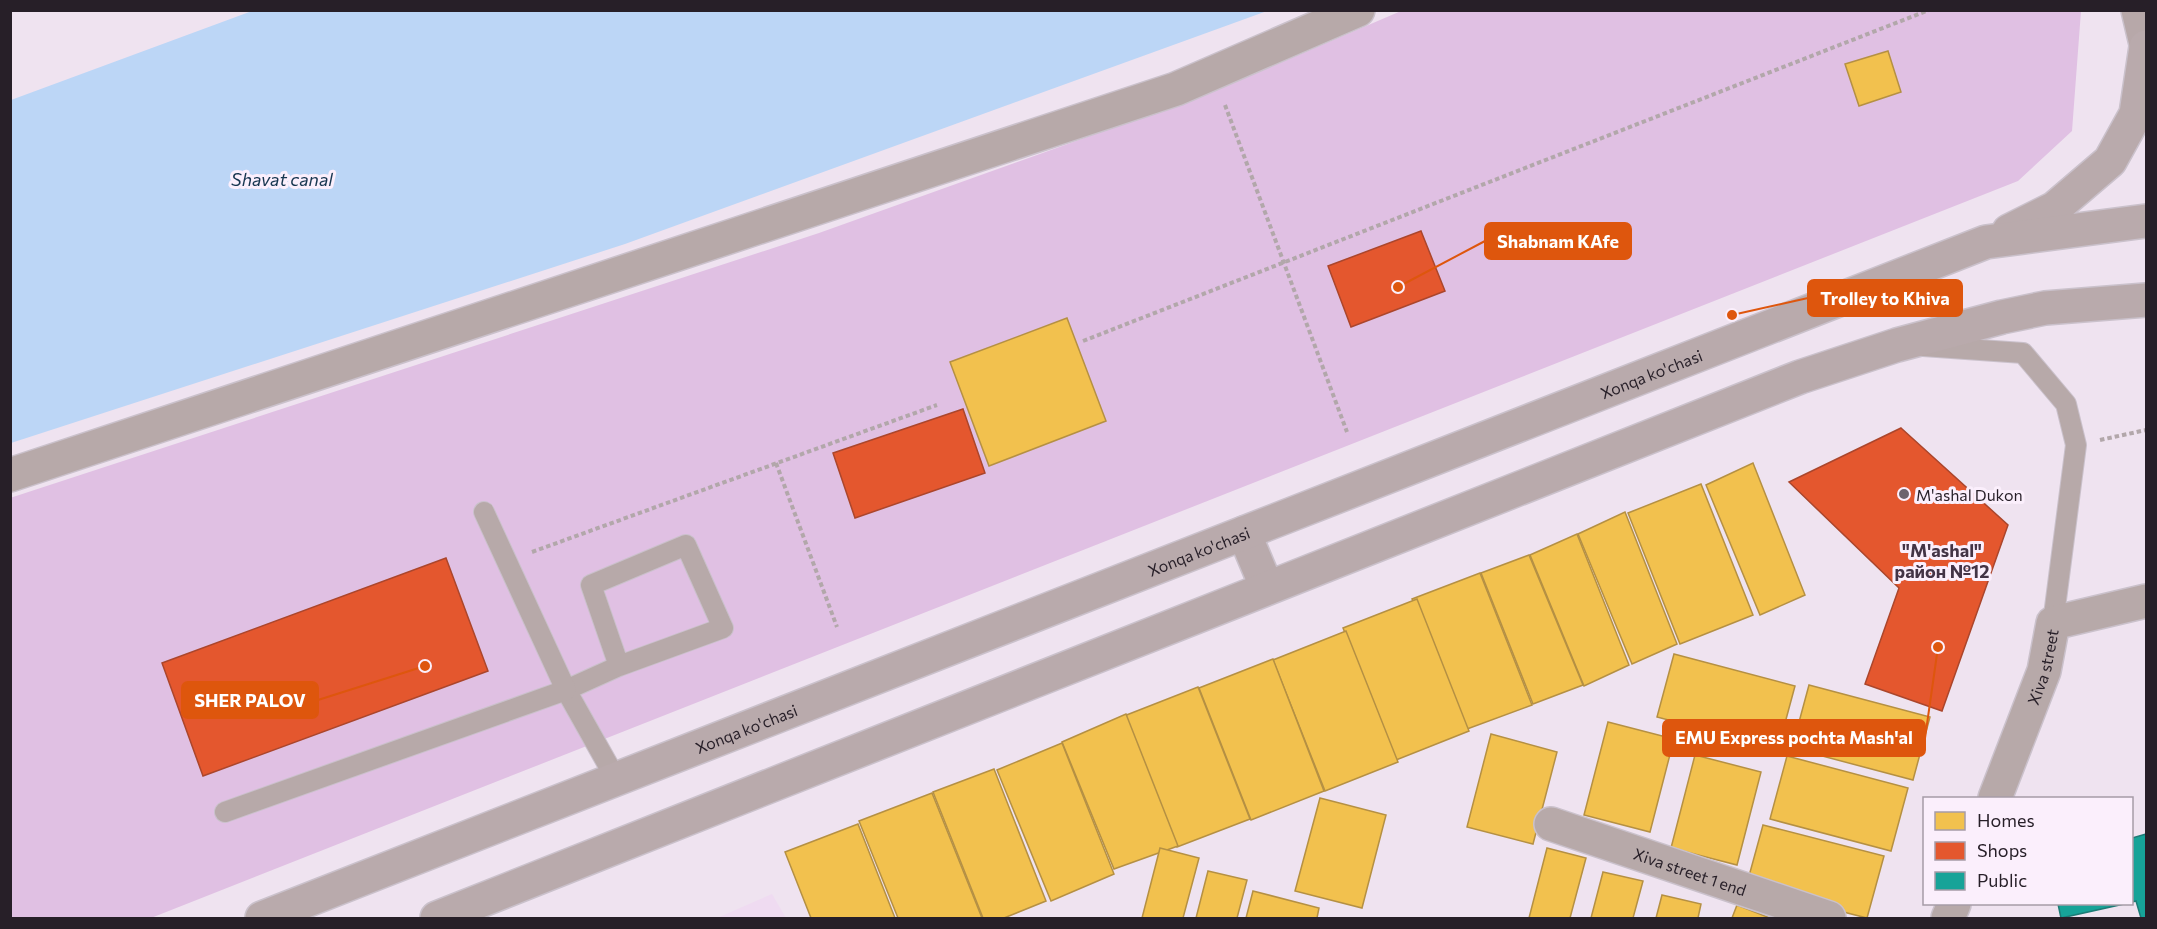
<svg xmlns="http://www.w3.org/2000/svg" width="2157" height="929" font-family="Commissioner,sans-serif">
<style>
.built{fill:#efdbf1}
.green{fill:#e0c0e3}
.water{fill:#bcd6f6}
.homes{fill:#f2c14e;stroke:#b59043;stroke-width:1.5}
.shops{fill:#e4572e;stroke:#ab462c;stroke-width:1.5}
.public{fill:#17a398;stroke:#1c7b76;stroke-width:1.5}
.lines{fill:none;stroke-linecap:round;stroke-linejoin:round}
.lane-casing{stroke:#cac1cb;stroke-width:22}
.street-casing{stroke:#cac1cb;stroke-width:36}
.secondary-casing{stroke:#cac1cb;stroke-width:36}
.primary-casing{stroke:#cac1cb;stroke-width:36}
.path{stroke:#b2a7aa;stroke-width:4;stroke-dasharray:4.5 3;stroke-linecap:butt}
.lane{stroke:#b7a9a9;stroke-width:20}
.street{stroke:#b7a9a9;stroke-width:33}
.secondary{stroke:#b7a8a9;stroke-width:33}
.primary{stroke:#b9aaac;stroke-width:33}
.poi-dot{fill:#6d646e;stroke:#fbeffc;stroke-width:2}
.labels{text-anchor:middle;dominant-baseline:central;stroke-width:6;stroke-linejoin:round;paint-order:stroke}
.street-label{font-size:16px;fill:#271f28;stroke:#fbeffc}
.poi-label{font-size:16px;fill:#271f28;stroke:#fbeffc;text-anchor:start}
.water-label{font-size:18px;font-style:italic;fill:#173650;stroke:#fbeffc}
.neighbourhood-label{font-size:18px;font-weight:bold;fill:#443446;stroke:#fbeffc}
.leader{fill:none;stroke:#de560d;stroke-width:2}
.callout-dot{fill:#de560d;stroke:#fbeffc;stroke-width:2}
.callout{fill:#de560d;stroke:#de560d;stroke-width:2}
.callout-label{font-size:18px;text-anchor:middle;font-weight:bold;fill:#fff}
</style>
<rect width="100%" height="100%" fill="#efe3f0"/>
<path class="built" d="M772 894 786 918H717Z"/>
<path class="green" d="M1401 11H2081L2072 131 2018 181 151 918H11L10 498 819 233 1210 93Z"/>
<path class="water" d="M252 11V10L1267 11 625 244 11 443V100Z"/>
<g class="homes">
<path d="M1888 51 1901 92 1859 106 1845 64Z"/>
<path d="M1067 318 1106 421 989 466 950 362Z"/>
<path d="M1753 463 1805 595 1760 615 1706 485Z"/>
<path d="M1701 484 1753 615 1680 644 1628 513Z"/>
<path d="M1625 512 1677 644 1632 664 1578 534Z"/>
<path d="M1577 534 1629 665 1584 686 1530 555Z"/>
<path d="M1529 555 1583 685 1533 704 1481 573Z"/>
<path d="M1480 573 1532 705 1467 729 1412 599Z"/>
<path d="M1417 599 1469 731 1396 760 1343 628Z"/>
<path d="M1346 631 1398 762 1325 791 1273 660Z"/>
<path d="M1674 654 1795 686 1778 749 1657 717Z"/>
<path d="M1273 659 1324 791 1251 820 1199 688Z"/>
<path d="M1809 685 1930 717 1913 780 1792 748Z"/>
<path d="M1198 687 1250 819 1177 847 1124 716Z"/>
<path d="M1126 714 1178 846 1114 869 1062 742Z"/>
<path d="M1608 722 1674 739 1650 832 1584 815Z"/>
<path d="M1491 734 1557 752 1533 844 1467 827Z"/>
<path d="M1062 743 1114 874 1051 901 997 770Z"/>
<path d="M1695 755 1761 772 1737 865 1671 848Z"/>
<path d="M1787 756 1908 788 1891 851 1770 819Z"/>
<path d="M994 769 1046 901 1004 918H983L933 792Z"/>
<path d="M932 793 982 918H898L859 821Z"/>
<path d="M1320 798 1386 815 1362 908 1295 891Z"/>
<path d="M858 824 895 918H811L785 852Z"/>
<path d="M1763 825 1884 856 1867 918 1746 887Z"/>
<path d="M1160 848 1199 858 1183 918H1142Z"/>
<path d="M1547 848 1586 858 1570 918H1529Z"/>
<path d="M1208 871 1247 880 1237 918H1196Z"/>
<path d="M1603 872 1643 881 1633 918H1591Z"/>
<path d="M1253 891 1319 908 1317 918H1246Z"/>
<path d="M1662 895 1701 904 1698 918H1656Z"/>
<path d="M1737 905 1770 918H1732Z"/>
</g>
<g class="shops">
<path d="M1421 231 1445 291 1351 327 1328 266Z"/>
<path d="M963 409 985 473 855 518 833 453Z"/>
<path d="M1901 428 2008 525 1942 711 1865 684 1899 588 1789 482Z"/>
<path d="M446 558 488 671 203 776 162 663Z"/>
</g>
<g class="public">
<path d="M2146 834V918H2141L2136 901 2132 902V838Z"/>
<path d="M2058 904H2124L2061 918Z"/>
</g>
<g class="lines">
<defs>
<g id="lane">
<path d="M1923 346 2023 353 2066 404 2076 445 2053 623"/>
<path d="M616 779 566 690 619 666 723 628 686 545 591 585 619 666"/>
<path d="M225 812 566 690 484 512"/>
</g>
<g id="street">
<path d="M10 475 1176 89 1358 10"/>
<path id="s1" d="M1995 798 2044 671 2053 623 2146 601"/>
<path id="s2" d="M1551 824 1829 918"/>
<path d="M1948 918 1954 904"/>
</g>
<path id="secondary" d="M2138 10 2146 44"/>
<g id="primary">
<path d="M2009 231 2055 208 2110 161 2136 114 2146 47"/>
<path d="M1244 533 1267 588"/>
<path id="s3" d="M262 918 1986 242 2146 221"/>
<path d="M437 918 1800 377 1897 345 2002 317 2045 308 2146 300"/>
</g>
</defs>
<use href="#lane" class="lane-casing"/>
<use href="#street" class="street-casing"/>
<use href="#secondary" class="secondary-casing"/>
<use href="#primary" class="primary-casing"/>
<g class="path">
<path d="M1225 105 1347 432"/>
<path d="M1083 341 1929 10"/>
<path d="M2100 440 2146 430"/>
<path d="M776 463 837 627"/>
<path d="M532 552 937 405"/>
</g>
<use href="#lane" class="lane"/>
<use href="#street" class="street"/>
<use href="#secondary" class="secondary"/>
<use href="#primary" class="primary"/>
</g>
<circle class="poi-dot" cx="1904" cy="494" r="6"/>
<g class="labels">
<g class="street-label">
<text stroke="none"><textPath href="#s3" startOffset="1492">Xonqa ko'chasi</textPath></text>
<text stroke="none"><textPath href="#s3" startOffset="1006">Xonqa ko'chasi</textPath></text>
<text stroke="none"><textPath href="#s1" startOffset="140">Xiva street</textPath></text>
<text stroke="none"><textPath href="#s3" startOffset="520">Xonqa ko'chasi</textPath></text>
<text stroke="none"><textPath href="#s2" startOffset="147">Xiva street 1 end</textPath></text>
</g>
<g class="poi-label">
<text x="1916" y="494">M'ashal Dukon</text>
</g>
<g class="water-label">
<text x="282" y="179">Shavat canal</text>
</g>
<g class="neighbourhood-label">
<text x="1942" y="550">"M'ashal"<tspan x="1942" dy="21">район №12</tspan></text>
</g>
</g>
<path class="leader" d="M1398 287L1485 241M1732 315L1808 298M425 666L318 700M1938 647L1925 738"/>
<g class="callout-dot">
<circle cx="1398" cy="287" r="6"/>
<circle cx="1732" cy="315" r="6"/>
<circle cx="425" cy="666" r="6"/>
<circle cx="1938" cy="647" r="6"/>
</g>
<g class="callout">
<rect x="1485" y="223" width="146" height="36" rx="6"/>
<rect x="1808" y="280" width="154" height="36" rx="6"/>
<rect x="182" y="682" width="136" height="36" rx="6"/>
<rect x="1663" y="720" width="262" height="36" rx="6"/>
</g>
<g class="callout-label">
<text x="1558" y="248">Shabnam KAfe</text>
<text x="1885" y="305">Trolley to Khiva</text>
<text x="250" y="707">SHER PALOV</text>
<text x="1794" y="744">EMU Express pochta Mash'al</text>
</g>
<rect width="2157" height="929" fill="none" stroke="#271f28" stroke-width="24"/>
<rect x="1923" y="797" width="210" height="108" fill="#fbeffc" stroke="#a69ca7" stroke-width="1.5"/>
<rect x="1935" y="812" width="30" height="18" fill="#f2c14e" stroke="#a69ca7" stroke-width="1.5"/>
<text x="1977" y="827" font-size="18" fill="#271f28">Homes</text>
<rect x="1935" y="842" width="30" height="18" fill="#e4572e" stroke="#a69ca7" stroke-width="1.5"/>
<text x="1977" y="857" font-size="18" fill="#271f28">Shops</text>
<rect x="1935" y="872" width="30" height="18" fill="#17a398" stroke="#a69ca7" stroke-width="1.5"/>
<text x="1977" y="887" font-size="18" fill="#271f28">Public</text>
</svg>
